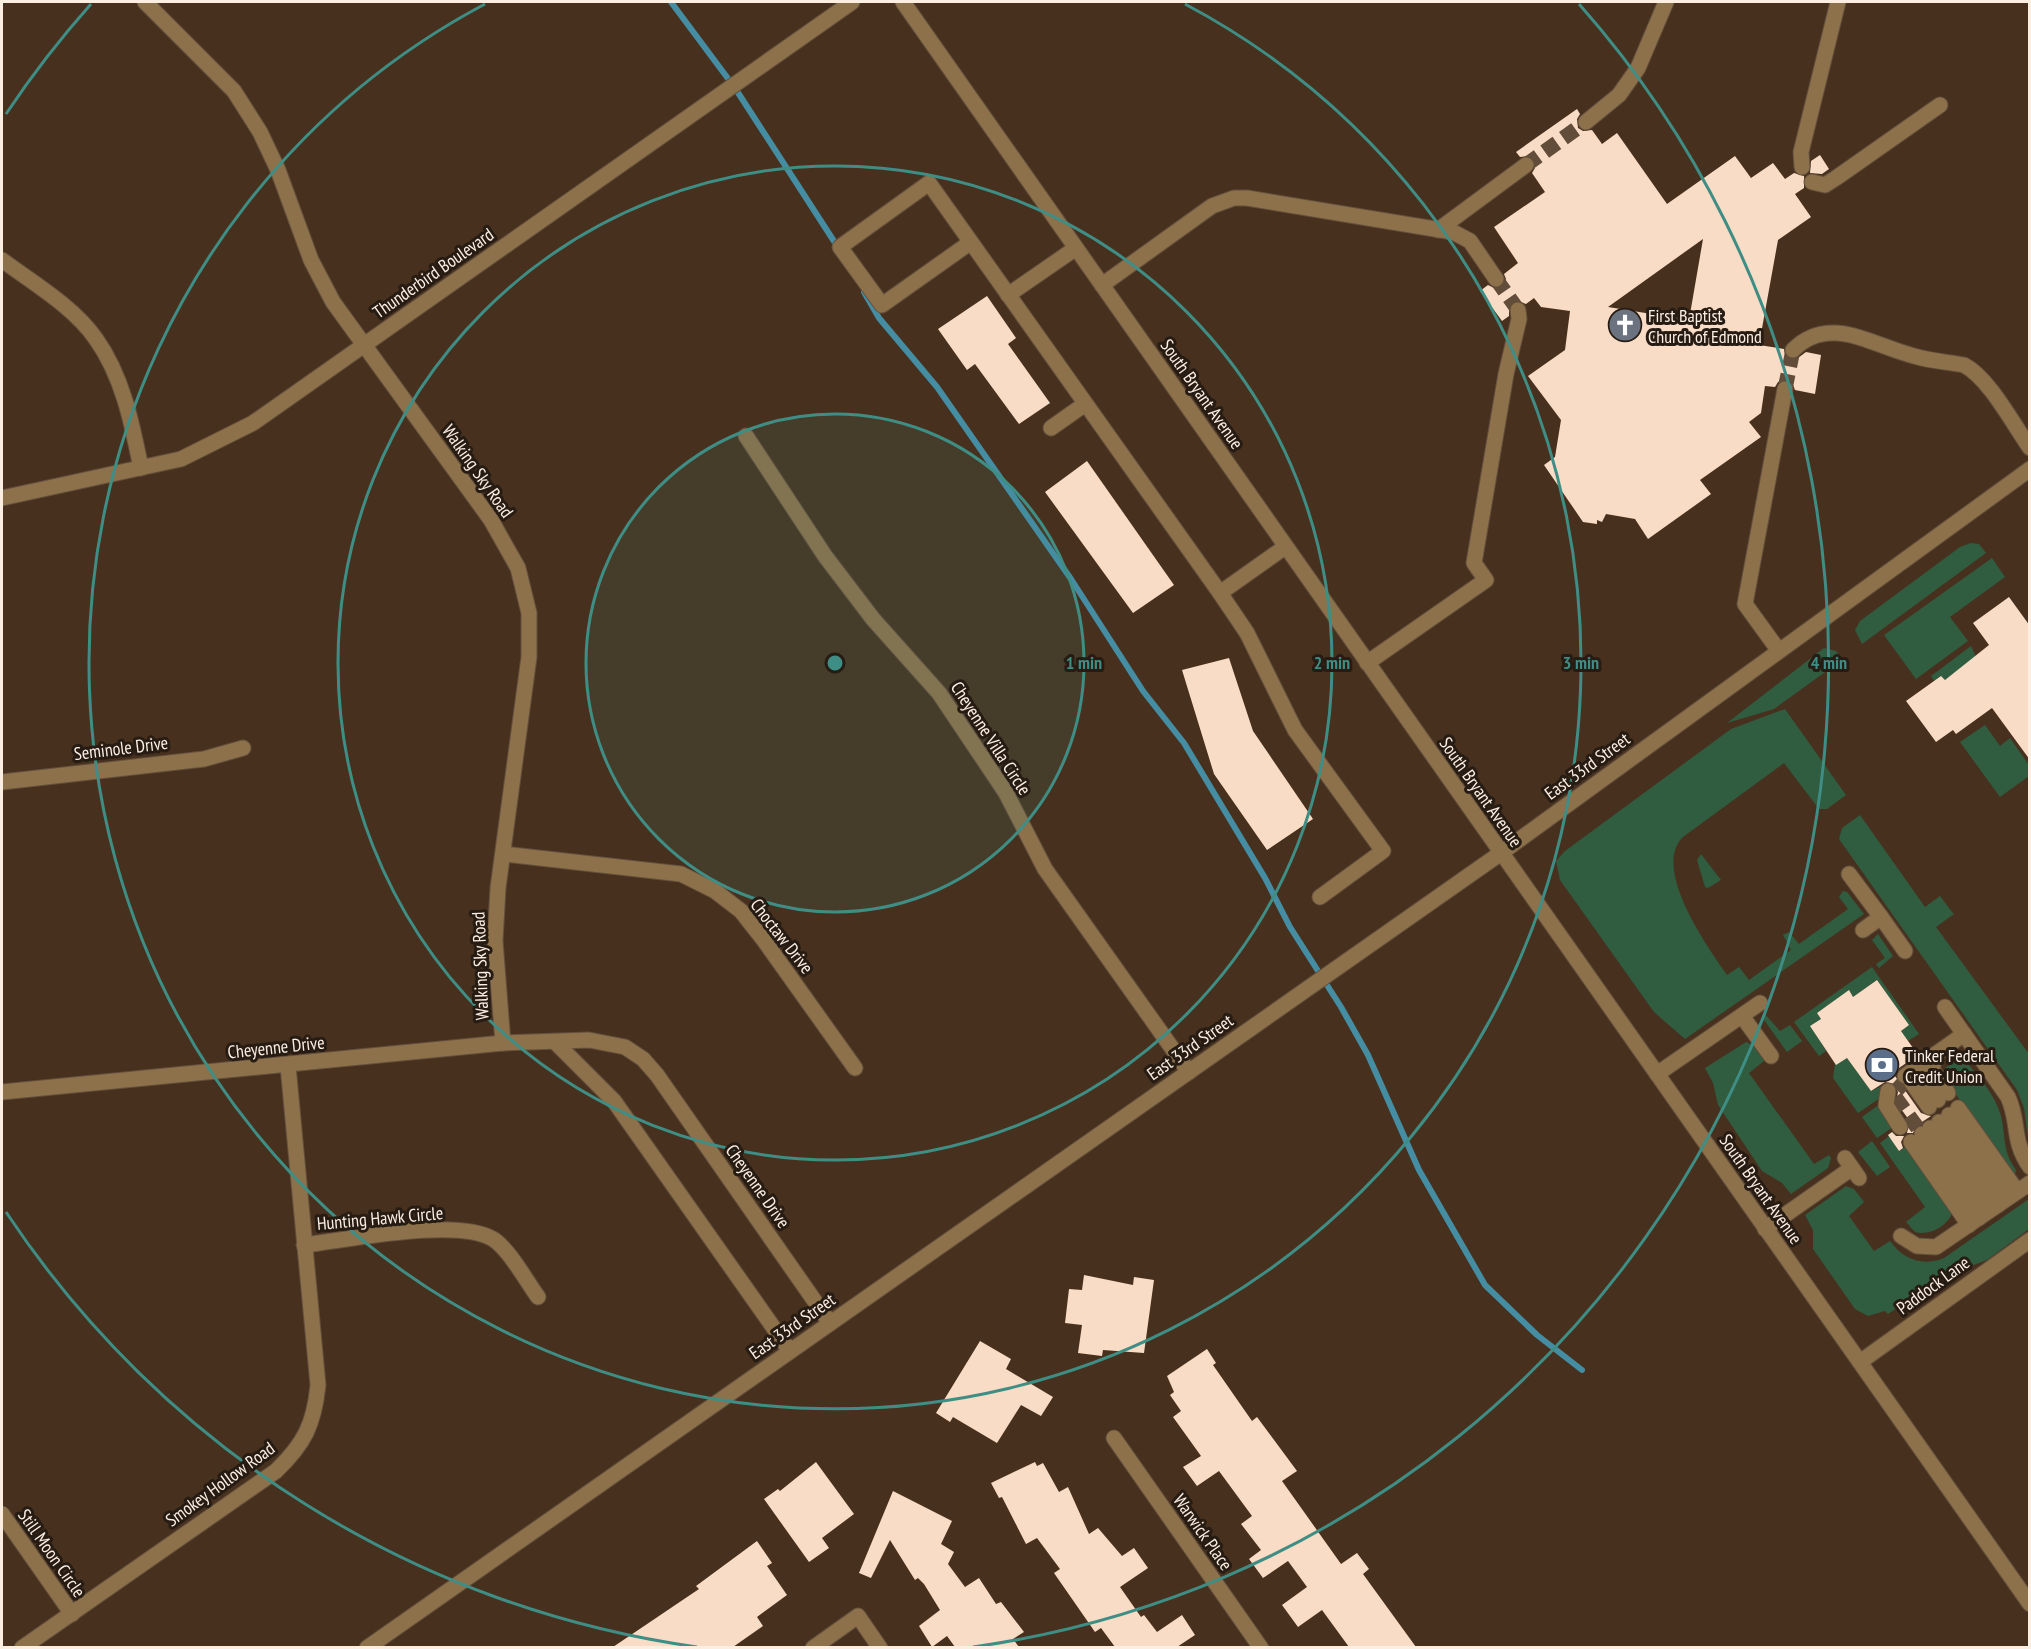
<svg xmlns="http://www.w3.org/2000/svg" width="2031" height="1649" font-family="'PT Sans Narrow',sans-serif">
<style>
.green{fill:#305c40}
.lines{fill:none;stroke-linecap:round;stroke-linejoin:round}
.stream{stroke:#458da3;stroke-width:6}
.building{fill:#f9dcc5;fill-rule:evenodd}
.minor-tunnel{stroke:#624d3b;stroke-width:15;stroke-dasharray:15 8;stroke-linecap:butt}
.minor-casing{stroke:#644f3d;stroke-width:17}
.minor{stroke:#8c714b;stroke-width:15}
.ring{fill:none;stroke:#3f8e85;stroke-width:3}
.labels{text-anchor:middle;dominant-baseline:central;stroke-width:6;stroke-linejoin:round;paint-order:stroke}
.street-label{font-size:18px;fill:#fdeee2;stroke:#261c13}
.poi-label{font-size:18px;fill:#fdeee2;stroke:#261c13;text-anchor:start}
.centre{fill:#3f8e85;stroke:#261c13;stroke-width:3}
.ring-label{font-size:18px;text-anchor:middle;font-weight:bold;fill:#3f8e85;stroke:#261c13;stroke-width:6;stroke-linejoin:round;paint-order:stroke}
</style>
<rect width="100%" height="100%" fill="#47311e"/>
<g class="green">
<path d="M1971 543 1979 544 1986 553 1862 644 1855 630 1860 621 1960 547Z"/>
<path d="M1992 558 2005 577 1950 617 1968 641 1916 679 1884 635Z"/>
<path d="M1971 646 1976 657 1945 680 1941 676 1934 681 1931 676Z"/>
<path d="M1824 648 1836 651 1842 660 1774 709 1727 723Z"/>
<path d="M1785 709 1846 795 1827 809H1819L1784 763 1683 837C1651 868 1708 948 1727 975L1739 967 1749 980 1791 950 1783 935 1789 932 1799 944 1848 909 1839 897 1843 891 1847 892 1864 914 1685 1039 1654 1012 1560 880 1556 861 1565 851 1731 729Z"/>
<path d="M1985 725 2000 746 2010 738 2029 765V776L2000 797 1960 742Z"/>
<path d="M1860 815 1925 907 1940 896 1952 912 1954 914 1936 927 2029 1054V1146L2024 1108 2017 1090 1839 839 1842 828Z"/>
<path d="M1701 854 1721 880 1708 888 1705 887 1697 860Z"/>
<path d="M1878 934 1893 956 1879 968 1876 964 1885 958 1872 940Z"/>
<path d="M1872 967 1919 1034 1908 1041 1901 1031 1908 1024 1877 980 1853 997 1849 991 1817 1013 1821 1019 1811 1026 1826 1051 1819 1056 1794 1022Z"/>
<path d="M1764 1013 1780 1031 1790 1025 1802 1041 1787 1052 1762 1017Z"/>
<path d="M1746 1042 1753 1045 1764 1061 1749 1073 1814 1164 1829 1155 1831 1158 1828 1168 1791 1194 1782 1183 1762 1171 1718 1105 1713 1083 1705 1068Z"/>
<path d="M1847 1058 1871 1091 1884 1085 1880 1098 1858 1113 1833 1078 1835 1064Z"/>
<path d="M1956 1061 1968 1064C1981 1079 1996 1097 2001 1116 2006 1138 2002 1150 2016 1170L2015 1174 2010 1172 1944 1077 1945 1068Z"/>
<path d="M1880 1104 1893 1127 1877 1138 1862 1117Z"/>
<path d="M1889 1136 1899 1151 1906 1146 1952 1213C1947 1227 1928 1236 1915 1232L1906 1222 1925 1207 1880 1143Z"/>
<path d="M1872 1141 1890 1167 1877 1176 1858 1152Z"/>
<path d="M1846 1186 1854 1189 1864 1202 1849 1216 1874 1251 1890 1241C1903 1259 1922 1267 1944 1258L2029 1199V1229L1987 1260 1941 1277 1888 1314 1885 1311 1868 1316 1855 1309 1813 1249V1230L1805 1215Z"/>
</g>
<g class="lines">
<g class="stream">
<path d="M671 2 735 88 839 249"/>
<path d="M864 292 879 318 937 387 1071 579 1143 691 1184 743 1265 878 1290 927 1341 1007 1368 1055 1419 1170 1485 1285 1537 1335 1582 1370"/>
</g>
</g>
<g class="building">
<path d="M1577 109 1580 114 1577 119 1578 128 1583 131 1592 130 1602 144 1617 133 1667 204 1735 156 1751 178 1773 163 1785 179 1794 173 1804 176V188L1795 194 1811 217 1778 240 1759 345 1784 349 1785 355 1790 359 1798 358 1806 352 1821 355 1815 394 1795 390 1792 382 1786 379 1778 382 1775 387 1765 386 1761 413 1749 422 1761 437 1700 480 1711 494 1648 539 1635 519 1606 514 1602 522 1597 520V524L1583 522 1544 465 1555 457 1561 420 1528 376 1565 350 1570 311 1541 307 1534 298 1526 304 1516 300 1509 306V316L1502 321 1480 291 1488 285 1496 289 1502 287 1506 279 1504 274 1518 263 1494 227 1545 192 1532 173 1535 168 1534 160 1529 156 1520 157 1516 152ZM1703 239 1689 320 1608 307Z"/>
<path d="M1820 155 1829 169 1822 174 1810 173 1811 161Z"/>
<path d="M987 296 1016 338 1008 344 1050 403 1019 424 975 364 967 370 938 329Z"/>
<path d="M1087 461 1174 585 1133 613 1045 492Z"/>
<path d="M2009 597 2030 626V760L1992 708 1956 734 1953 730 1936 742 1906 701 1941 676 1945 680 1989 645 1973 623Z"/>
<path d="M1229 658 1253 731 1313 819 1267 850 1214 774 1182 670Z"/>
<path d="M1877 980 1909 1025 1901 1031 1918 1055 1899 1068 1895 1076 1921 1113 1931 1116 1916 1126 1913 1133H1907L1909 1120 1896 1102 1898 1092 1894 1084 1885 1082 1871 1091 1847 1058 1836 1065 1810 1026 1821 1019 1817 1013 1849 990 1853 997Z"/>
<path d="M1892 1132 1896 1136H1904L1901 1142 1903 1148 1899 1151 1888 1135Z"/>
<path d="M1084 1275 1133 1285 1134 1277 1154 1280 1144 1353 1103 1350 1102 1356 1078 1353 1082 1325 1065 1323 1069 1289 1082 1290Z"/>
<path d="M980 1341 1011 1359 1006 1369 1053 1397 1041 1416 1021 1405 997 1443 953 1417 950 1422 936 1413Z"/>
<path d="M1207 1349 1216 1363 1213 1365 1252 1421 1257 1417 1297 1471 1282 1481 1341 1564 1357 1553 1369 1569 1363 1574 1416 1647H1349L1322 1610 1298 1627 1282 1605 1307 1587 1288 1561 1263 1578 1249 1559 1261 1550 1241 1524 1252 1516 1219 1471 1197 1486 1183 1467 1201 1456 1173 1417 1181 1411 1170 1395 1174 1392 1167 1376Z"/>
<path d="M816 1462 854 1514 822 1538 829 1548 809 1562 764 1499 778 1489 780 1491Z"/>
<path d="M1035 1462 1037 1466 1043 1463 1059 1492 1068 1487 1089 1534 1098 1528 1122 1556 1134 1548 1148 1568 1120 1587 1141 1617 1144 1615 1157 1632 1182 1615 1195 1635 1177 1647H1115L1101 1628 1095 1632 1054 1573 1060 1569 1037 1538 1026 1544 1002 1497 999 1498 991 1483Z"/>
<path d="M893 1491 952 1521 941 1544 954 1552 948 1564 965 1587 979 1578 996 1604 1001 1602 1024 1632 1013 1639 1019 1647H955L947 1636 932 1647 919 1626 940 1610 924 1584 918 1578 915 1580 890 1540 871 1578 859 1573Z"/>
<path d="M757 1541 772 1563 767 1566 787 1595 757 1617 763 1626 733 1647H613L699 1589 696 1586Z"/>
</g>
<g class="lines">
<g class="minor-tunnel">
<path d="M1526 165 1586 122"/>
<path d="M1496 279 1518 310"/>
<path d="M1785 389 1793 350"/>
<path d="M1907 1079 1895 1092V1097L1922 1134"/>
</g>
<defs>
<g id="minor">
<path d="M145 2 234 91 260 132 278 170 311 260 333 302 491 520 518 568 529 613V657L498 888 495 941 503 1043"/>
<path d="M903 2 2030 1604"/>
<path d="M1586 122 1619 95 1638 68 1666 2"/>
<path d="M1802 167 1801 152 1838 2"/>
<path d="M1812 182 1825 185 1836 178 1940 105"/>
<path d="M1438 230 1526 165"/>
<path d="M971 242 882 305 840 247 929 183 1220 593"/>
<path d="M2 260C33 283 74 307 96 339 123 377 132 424 141 468"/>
<path d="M1102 285 1212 206 1234 198H1247L1453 232 1470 241 1496 279"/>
<path d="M1008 295 1076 248"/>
<path d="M1793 350C1829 313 1873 346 1914 356 1930 361 1948 362 1964 365 1989 378 2013 424 2030 448"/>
<path d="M1051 428 1085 404"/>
<path d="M746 436 825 556 873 619 939 693 1006 793 1045 869 1189 1072"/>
<path d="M2 498 181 459 253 423 852 2"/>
<path d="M1285 547 1220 593 1247 633 1295 730 1383 851 1320 897"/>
<path d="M1779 651 1745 604 1785 389"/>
<path d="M1367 663 1486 580 1474 563 1506 374 1519 319 1518 310"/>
<path d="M2 782 204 759 243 748"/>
<path d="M504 854 681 874 715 891 741 911 763 939 855 1068"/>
<path d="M1849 874 1881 917"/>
<path d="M1863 930 1881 917 1905 951"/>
<path d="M1945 1007 2008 1097C2020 1123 2011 1140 2030 1167"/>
<path d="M1742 1016 1771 1056"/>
<path d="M555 1042 614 1101 790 1351"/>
<path d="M1936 1054 1932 1069 1948 1093"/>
<path d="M1929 1064 1923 1077 1938 1100"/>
<path d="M1924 1067 1912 1083 1929 1107"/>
<path d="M1657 1074 1760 1003"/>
<path d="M1905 1076 1964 1034"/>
<path d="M1888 1091 1886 1105 1900 1127"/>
<path d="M2 1092 503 1043 589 1040 625 1047 643 1059 657 1075 830 1323"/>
<path d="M1958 1108 2017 1191"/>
<path d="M1949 1115 2007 1198"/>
<path d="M1939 1122 1998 1205"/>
<path d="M1930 1128 1988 1211"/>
<path d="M1922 1134 1979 1218"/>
<path d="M1911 1142 1969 1225"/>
<path d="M1845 1158 1859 1178"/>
<path d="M1765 1229 1852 1168"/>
<path d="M1901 1236 1917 1246 1936 1247 2030 1183"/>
<path d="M304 1245C348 1240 457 1217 493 1239 509 1249 527 1282 538 1297"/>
<path d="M1860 1362 2030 1240"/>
<path d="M1114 1438 1261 1648"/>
<path d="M2 1514 72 1614"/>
<path d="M22 1648 276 1471C304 1444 314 1425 318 1385L288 1066"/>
<path d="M367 1648 1501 853 2030 469"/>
<path d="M813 1648 858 1616 880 1648"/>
</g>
</defs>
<use href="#minor" class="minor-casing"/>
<use href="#minor" class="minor"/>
</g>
<circle cx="835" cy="663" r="249" fill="#3f8e85" fill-opacity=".12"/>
<g class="ring">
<circle cx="835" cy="663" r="249"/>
<circle cx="835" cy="663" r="497"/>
<path d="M1185 4A746 746 0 1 1 485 4"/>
<path d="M697 1647A994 994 0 0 1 6 1212M6 114A994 994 0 0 1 91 4M1579 4A994 994 0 0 1 973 1647"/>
</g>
<defs>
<symbol id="church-disc" viewBox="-11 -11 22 22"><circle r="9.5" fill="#6b7280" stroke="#261c13"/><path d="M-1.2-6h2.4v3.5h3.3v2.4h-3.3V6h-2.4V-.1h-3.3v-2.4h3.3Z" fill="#fff"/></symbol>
<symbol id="bank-disc" viewBox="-11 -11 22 22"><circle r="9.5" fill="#5c6f8a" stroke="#261c13"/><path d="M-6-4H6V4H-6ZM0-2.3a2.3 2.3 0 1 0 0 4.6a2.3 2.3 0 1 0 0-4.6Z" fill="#fff"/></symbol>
</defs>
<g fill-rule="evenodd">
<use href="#church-disc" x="1606" y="306" width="38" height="38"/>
<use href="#bank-disc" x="1863" y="1046" width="38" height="38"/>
</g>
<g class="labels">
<g class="street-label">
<text transform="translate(433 273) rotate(-35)">Thunderbird Boulevard</text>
<text transform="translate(1202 394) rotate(55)">South Bryant Avenue</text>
<text transform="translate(478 471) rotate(55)">Walking Sky Road</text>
<text transform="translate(991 738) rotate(57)">Cheyenne Villa Circle</text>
<text transform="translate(121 748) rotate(-7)">Seminole Drive</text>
<text transform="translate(1587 766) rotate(-36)">East 33rd Street</text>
<text transform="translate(1481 792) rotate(55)">South Bryant Avenue</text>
<text transform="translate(782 936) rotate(52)">Choctaw Drive</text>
<text transform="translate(480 966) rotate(-92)">Walking Sky Road</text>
<text transform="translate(276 1047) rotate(-6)">Cheyenne Drive</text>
<text transform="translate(1190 1047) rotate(-35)">East 33rd Street</text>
<text transform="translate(758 1186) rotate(55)">Cheyenne Drive</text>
<text transform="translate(1761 1189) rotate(55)">South Bryant Avenue</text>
<text transform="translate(380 1218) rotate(-5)">Hunting Hawk Circle</text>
<text transform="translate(1933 1285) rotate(-36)">Paddock Lane</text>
<text transform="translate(792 1326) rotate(-35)">East 33rd Street</text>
<text transform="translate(220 1484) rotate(-36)">Smokey Hollow Road</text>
<text transform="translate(1203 1532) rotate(55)">Warwick Place</text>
<text transform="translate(52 1553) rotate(55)">Still Moon Circle</text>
</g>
<g class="poi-label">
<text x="1648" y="315">First Baptist<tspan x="1648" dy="21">Church of Edmond</tspan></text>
<text x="1905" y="1055">Tinker Federal<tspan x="1905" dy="21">Credit Union</tspan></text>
</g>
</g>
<circle cx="835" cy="663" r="9" class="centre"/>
<g class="ring-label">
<text x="1084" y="669">1 min</text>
<text x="1332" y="669">2 min</text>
<text x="1581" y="669">3 min</text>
<text x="1829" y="669">4 min</text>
</g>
<rect width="2031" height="1649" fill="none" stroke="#fdeee2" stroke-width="6"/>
</svg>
